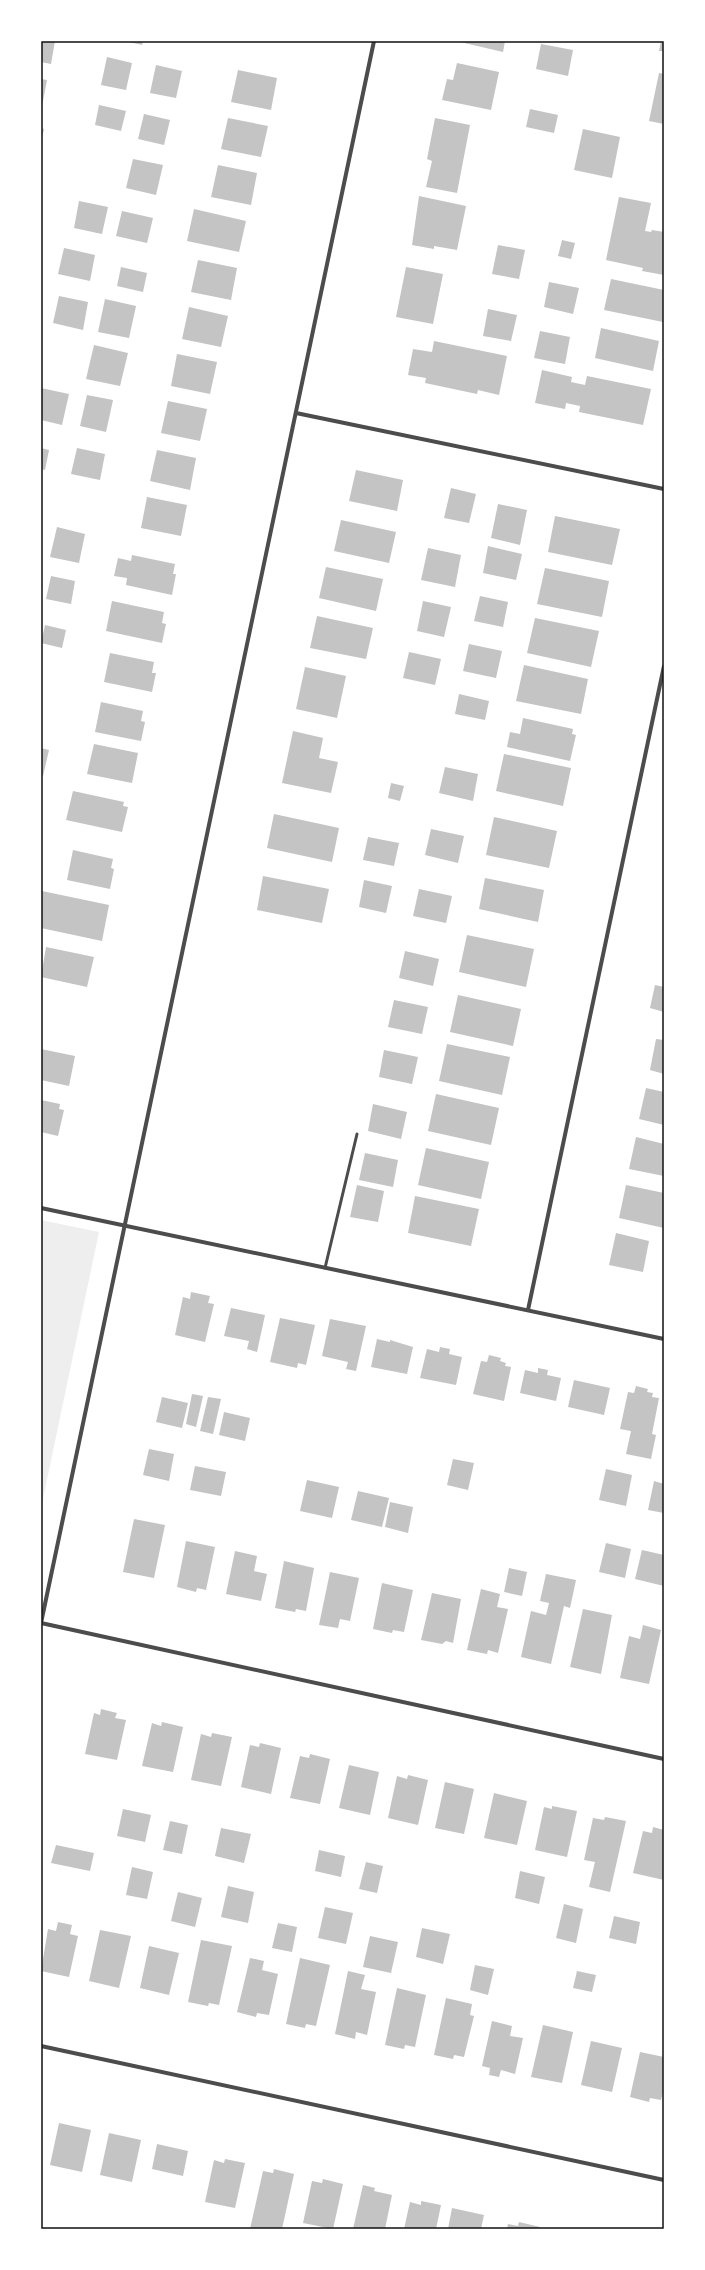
<svg xmlns="http://www.w3.org/2000/svg" width="705" height="2270" font-family="Overpass,sans-serif">
<style>
.green{fill:#eee}
.building{fill:#c4c4c4}
.lines{fill:none;stroke-linecap:round;stroke-linejoin:round}
.service{stroke:#4c4c4c;stroke-width:3}
.minor{stroke:#4c4c4c;stroke-width:4}
.neatline{fill:none;stroke:#111;stroke-width:1.5}
</style>
<rect width="100%" height="100%" fill="#fff"/>
<path class="green" d="M41 1220 99 1232 41 1508Z"/>
<g class="building">
<path d="M41 41H55L51 64 41 62Z"/>
<path d="M125 41H143L142 45Z"/>
<path d="M456 41H505L503 52Z"/>
<path d="M661 41H664V51H659Z"/>
<path d="M541 44 573 50 568 76 536 69Z"/>
<path d="M107 57 132 63 126 90 101 85Z"/>
<path d="M457 63 499 72 491 110 442 100 447 79 453 80Z"/>
<path d="M156 65 182 71 176 98 150 93Z"/>
<path d="M238 70 277 78 271 110 231 102Z"/>
<path d="M659 73 664 74V124L649 121Z"/>
<path d="M41 79 47 80 42 106H41Z"/>
<path d="M99 105 126 111 121 131 95 125Z"/>
<path d="M530 109 558 115 554 133 526 127Z"/>
<path d="M144 114 170 120 164 145 138 139Z"/>
<path d="M228 118 268 126 261 157 221 149Z"/>
<path d="M435 118 470 125 457 193 426 187 432 161 427 159Z"/>
<path d="M41 128 44 129 42 138H41Z"/>
<path d="M583 129 620 137 612 178 574 170Z"/>
<path d="M133 159 163 165 156 195 126 188Z"/>
<path d="M218 165 257 173 251 205 211 197Z"/>
<path d="M419 196 466 206 457 250 434 246V249L412 245Z"/>
<path d="M619 197 651 203 645 231 651 232 652 230 664 232V275L642 271 643 268 606 260Z"/>
<path d="M79 201 108 207 102 234 74 228Z"/>
<path d="M194 209 246 221 239 252 187 241Z"/>
<path d="M122 211 153 218 147 243 116 236Z"/>
<path d="M562 240 575 243 571 259 558 256Z"/>
<path d="M498 245 525 250 519 279 492 274Z"/>
<path d="M64 248 95 255 90 281 58 274Z"/>
<path d="M198 260 237 268 231 300 191 292Z"/>
<path d="M121 267 147 273 143 292 117 286Z"/>
<path d="M406 267 443 274 433 324 396 317Z"/>
<path d="M611 279 664 290 663 322 604 310Z"/>
<path d="M549 282 579 288 573 314 544 307Z"/>
<path d="M59 296 88 302 83 330 53 323Z"/>
<path d="M105 299 136 306 129 338 98 332Z"/>
<path d="M189 307 228 316 221 347 182 339Z"/>
<path d="M488 309 517 315 511 341 483 336Z"/>
<path d="M601 328 659 341 653 371 595 358Z"/>
<path d="M540 331 570 337 565 364 534 358Z"/>
<path d="M434 341 507 356 499 395 478 390 477 394 425 383 426 378 408 375 413 349 432 352Z"/>
<path d="M94 345 128 353 120 386 86 379Z"/>
<path d="M177 354 217 362 210 394 171 386Z"/>
<path d="M542 370 572 377 571 382 585 385 587 376 651 389 643 425 579 412 580 406 566 403 565 409 535 403Z"/>
<path d="M41 388 69 394 62 425 41 420Z"/>
<path d="M87 395 113 400 106 432 80 426Z"/>
<path d="M168 401 207 409 200 441 161 433Z"/>
<path d="M41 448 49 450 45 470 41 469Z"/>
<path d="M77 448 105 454 100 480 71 474Z"/>
<path d="M157 450 196 458 190 490 150 481Z"/>
<path d="M356 470 403 480 397 511 349 501Z"/>
<path d="M451 488 476 494 469 523 444 518Z"/>
<path d="M147 497 187 505 181 536 141 528Z"/>
<path d="M498 504 527 510 520 545 491 538Z"/>
<path d="M555 516 620 529 612 565 548 552Z"/>
<path d="M341 520 396 532 389 563 334 551Z"/>
<path d="M57 527 85 534 79 563 50 557Z"/>
<path d="M488 546 522 554 516 580 483 573Z"/>
<path d="M428 548 461 555 455 587 421 580Z"/>
<path d="M132 555 175 564 173 574H176L172 595 126 585 127 578 114 576 118 558 131 561Z"/>
<path d="M326 567 383 579 376 611 319 598Z"/>
<path d="M545 568 609 581 602 617 537 604Z"/>
<path d="M51 576 75 581 71 604 46 599Z"/>
<path d="M480 596 508 602 503 627 474 621Z"/>
<path d="M112 601 164 612 162 623 166 624 162 643 106 631Z"/>
<path d="M423 601 451 607 444 637 417 631Z"/>
<path d="M317 616 373 628 366 659 310 648Z"/>
<path d="M535 618 599 631 591 667 527 653Z"/>
<path d="M45 625 66 630 62 648 41 643Z"/>
<path d="M469 644 502 651 496 678 463 671Z"/>
<path d="M409 652 441 659 435 685 403 678Z"/>
<path d="M110 653 154 662 152 673H156L152 692 104 682Z"/>
<path d="M524 665 588 679 581 714 516 701Z"/>
<path d="M305 667 346 676 337 718 296 709Z"/>
<path d="M459 694 489 701 485 720 455 714Z"/>
<path d="M101 702 143 711 141 721 145 722 141 741 95 732Z"/>
<path d="M523 718 573 729 572 734 576 735 570 761 507 747 510 732 520 734Z"/>
<path d="M293 731 323 738 319 758 338 762 331 793 282 783Z"/>
<path d="M94 744 138 753 132 783 87 774Z"/>
<path d="M41 748 49 750 43 776H41Z"/>
<path d="M504 754 571 768 563 806 496 791Z"/>
<path d="M445 767 478 774 473 801 439 793Z"/>
<path d="M391 783 404 786 400 801 388 798Z"/>
<path d="M73 791 124 802 123 806 128 807 122 832 66 820Z"/>
<path d="M274 814 339 828 332 862 267 848Z"/>
<path d="M494 817 557 831 549 868 486 855Z"/>
<path d="M431 829 464 836 458 863 425 855Z"/>
<path d="M368 837 399 843 394 866 363 860Z"/>
<path d="M73 850 113 859 111 868 114 869 110 889 67 880Z"/>
<path d="M263 876 329 889 322 923 257 910Z"/>
<path d="M485 878 544 890 538 922 479 909Z"/>
<path d="M364 880 392 886 386 913 359 907Z"/>
<path d="M419 889 452 896 446 923 413 916Z"/>
<path d="M42 891 109 905 102 941 41 928Z"/>
<path d="M467 935 534 949 526 987 459 972Z"/>
<path d="M46 947 94 957 87 987 41 977Z"/>
<path d="M405 951 439 959 433 986 399 978Z"/>
<path d="M655 985 664 987V1012L650 1008Z"/>
<path d="M458 995 521 1009 513 1046 450 1032Z"/>
<path d="M394 1000 428 1007 422 1034 388 1027Z"/>
<path d="M656 1039 664 1040V1074L650 1070Z"/>
<path d="M447 1044 510 1057 502 1095 439 1081Z"/>
<path d="M41 1049 75 1056 69 1086 41 1080Z"/>
<path d="M384 1050 418 1057 412 1084 379 1077Z"/>
<path d="M646 1088 664 1092V1125L639 1119Z"/>
<path d="M436 1094 499 1108 491 1145 428 1131Z"/>
<path d="M41 1100 60 1104 59 1109 64 1110 58 1136 41 1132Z"/>
<path d="M373 1104 407 1112 401 1139 368 1131Z"/>
<path d="M636 1137 664 1144V1176L629 1169Z"/>
<path d="M426 1148 489 1162 481 1199 418 1185Z"/>
<path d="M365 1153 398 1160 393 1187 359 1180Z"/>
<path d="M357 1185 384 1191 378 1222 350 1217Z"/>
<path d="M626 1185 664 1193V1228L619 1218Z"/>
<path d="M415 1196 479 1209 471 1246 408 1233Z"/>
<path d="M616 1233 649 1241 643 1272 609 1265Z"/>
<path d="M191 1292 210 1296 208 1303 214 1304 205 1342 175 1335 183 1297 190 1299Z"/>
<path d="M231 1308 265 1315 257 1352 247 1349 249 1341 224 1336Z"/>
<path d="M280 1318 315 1325 306 1365 298 1363 297 1368 270 1362Z"/>
<path d="M330 1319 366 1326 356 1371 346 1369 348 1362 322 1356Z"/>
<path d="M377 1339 390 1342V1340L413 1347 407 1374 371 1367Z"/>
<path d="M440 1347 450 1349 449 1354 462 1357 456 1385 420 1378 427 1349 439 1352Z"/>
<path d="M489 1355 501 1358 500 1361 506 1363 505 1366 511 1367 504 1401 473 1394 481 1361 487 1362Z"/>
<path d="M538 1368 548 1370 547 1375 561 1378 556 1401 520 1393 525 1370 538 1373Z"/>
<path d="M574 1380 610 1388 604 1415 568 1407Z"/>
<path d="M636 1386 648 1389 647 1392 653 1393 652 1397 659 1398 652 1434 656 1435 651 1459 626 1454 631 1431 620 1429 628 1392 634 1393Z"/>
<path d="M192 1394 203 1396 196 1427 186 1424Z"/>
<path d="M162 1397 188 1403 182 1428 156 1422Z"/>
<path d="M208 1397 221 1399 213 1434 200 1431Z"/>
<path d="M224 1412 250 1418 245 1441 219 1435Z"/>
<path d="M149 1449 174 1454 169 1481 143 1475Z"/>
<path d="M453 1459 474 1463 468 1490 447 1485Z"/>
<path d="M195 1466 226 1472 221 1496 190 1490Z"/>
<path d="M606 1469 632 1475 626 1506 599 1500Z"/>
<path d="M307 1480 339 1487 332 1518 300 1511Z"/>
<path d="M654 1481 664 1484V1513L648 1510Z"/>
<path d="M358 1491 389 1498 382 1527 351 1520Z"/>
<path d="M390 1502 413 1507 408 1533 385 1527Z"/>
<path d="M134 1519 165 1525 154 1578 123 1572Z"/>
<path d="M186 1541 215 1547 206 1590 197 1588 196 1592 177 1587Z"/>
<path d="M606 1543 631 1549 625 1578 599 1572Z"/>
<path d="M642 1550 664 1555V1586L635 1579Z"/>
<path d="M235 1551 257 1556 254 1571 267 1574 261 1601 226 1594Z"/>
<path d="M284 1561 314 1568 306 1611 296 1609 295 1612 275 1608Z"/>
<path d="M509 1568 527 1572 522 1596 504 1592Z"/>
<path d="M330 1572 359 1578 350 1621 340 1619 338 1628 319 1625Z"/>
<path d="M546 1574 576 1580 570 1608 564 1606 551 1664 521 1657 531 1611 546 1615 549 1603 540 1601Z"/>
<path d="M382 1583 413 1590 404 1632 393 1630 392 1633 373 1629Z"/>
<path d="M481 1589 500 1594 497 1607 508 1609 498 1653 488 1650 487 1654 467 1650Z"/>
<path d="M432 1593 461 1599 453 1643 446 1641 442 1644 421 1640Z"/>
<path d="M583 1609 612 1615 601 1674 570 1667Z"/>
<path d="M643 1625 661 1630 649 1684 620 1678 629 1636 640 1639Z"/>
<path d="M101 1709 117 1713 115 1718 126 1720 117 1760 85 1754 94 1713 100 1715Z"/>
<path d="M162 1722 183 1727 173 1772 142 1766 152 1723 161 1726Z"/>
<path d="M212 1733 232 1737 221 1786 191 1780 201 1734 211 1737Z"/>
<path d="M260 1743 281 1748 271 1794 241 1787 250 1745 259 1747Z"/>
<path d="M310 1754 330 1759 320 1804 290 1798 300 1756 309 1758Z"/>
<path d="M349 1765 379 1772 370 1815 339 1808Z"/>
<path d="M408 1775 428 1780 418 1825 388 1818 397 1776 407 1779Z"/>
<path d="M445 1782 474 1789 464 1834 435 1828Z"/>
<path d="M494 1793 527 1801 517 1845 484 1838Z"/>
<path d="M552 1806 577 1811 567 1857 535 1850 544 1807 552 1809Z"/>
<path d="M123 1809 151 1815 145 1842 117 1836Z"/>
<path d="M605 1817 626 1821 610 1892 589 1887 595 1862 584 1860 593 1818 604 1820Z"/>
<path d="M170 1821 188 1825 182 1854 163 1850Z"/>
<path d="M653 1827 664 1830V1880L633 1873 643 1831 652 1833Z"/>
<path d="M221 1828 251 1834 244 1863 215 1856Z"/>
<path d="M56 1845 94 1853 90 1871 51 1863Z"/>
<path d="M319 1850 345 1856 341 1877 315 1871Z"/>
<path d="M366 1862 383 1866 377 1893 359 1889Z"/>
<path d="M132 1867 153 1872 147 1899 126 1895Z"/>
<path d="M520 1871 545 1877 539 1904 515 1898Z"/>
<path d="M228 1886 254 1892 248 1923 221 1917Z"/>
<path d="M178 1892 202 1898 195 1927 171 1921Z"/>
<path d="M564 1904 583 1909 576 1943 556 1938Z"/>
<path d="M325 1907 353 1913 346 1944 318 1938Z"/>
<path d="M614 1916 640 1922 636 1944 609 1938Z"/>
<path d="M58 1922 72 1925 70 1934 78 1936 69 1977 41 1971 48 1929 56 1931Z"/>
<path d="M278 1923 297 1927 292 1952 272 1948Z"/>
<path d="M422 1928 450 1934 443 1964 416 1957Z"/>
<path d="M100 1930 131 1936 119 1988 89 1981Z"/>
<path d="M370 1936 398 1942 391 1973 363 1967Z"/>
<path d="M201 1940 232 1946 219 2005 209 2003 208 2006 188 2002Z"/>
<path d="M149 1946 179 1953 169 1995 140 1988Z"/>
<path d="M250 1958 264 1961 262 1970 278 1974 269 2015 257 2013 256 2017 237 2012Z"/>
<path d="M300 1958 330 1965 316 2026 306 2024 305 2028 286 2024Z"/>
<path d="M475 1965 494 1969 488 1995 470 1990Z"/>
<path d="M348 1971 365 1975 361 1989 376 1992 367 2035 356 2032 355 2039 335 2034Z"/>
<path d="M577 1971 596 1975 592 1992 573 1988Z"/>
<path d="M397 1988 426 1995 415 2047 405 2045 404 2049 385 2045Z"/>
<path d="M446 1998 472 2004 470 2015 474 2016 464 2057 454 2055 453 2059 434 2055Z"/>
<path d="M492 2021 512 2026 510 2036 523 2038 515 2074 501 2070 499 2077 489 2075 490 2068 482 2066Z"/>
<path d="M543 2025 573 2032 562 2083 531 2077Z"/>
<path d="M591 2041 622 2048 612 2092 581 2085Z"/>
<path d="M640 2052 664 2057V2088L661 2100 650 2098 649 2102 630 2097Z"/>
<path d="M59 2123 91 2130 82 2172 50 2165Z"/>
<path d="M109 2133 141 2140 132 2182 100 2175Z"/>
<path d="M157 2144 188 2151 183 2176 152 2169Z"/>
<path d="M225 2159 245 2163 235 2208 205 2202 214 2160 224 2163Z"/>
<path d="M274 2169 294 2174 282 2229H250L263 2171 273 2173Z"/>
<path d="M323 2179 343 2184 333 2229 303 2223 312 2181 322 2183Z"/>
<path d="M363 2185 375 2188 374 2191 392 2195 385 2229H353Z"/>
<path d="M421 2201 441 2205 436 2229H404L410 2202 421 2205Z"/>
<path d="M452 2208 484 2215 481 2229H448Z"/>
<path d="M519 2222 540 2227 539 2229H507L508 2224 518 2226Z"/>
</g>
<g class="lines">
<path class="service" d="M325 1268 357 1134"/>
<g class="minor">
<path d="M296 413 664 489"/>
<path d="M41 1208 664 1339"/>
<path d="M528 1310 664 666"/>
<path d="M41 1623 374 41"/>
<path d="M41 1623 664 1759"/>
<path d="M41 2046 664 2180"/>
</g>
</g>
<rect width="705" height="2270" fill="none" stroke="#ffffff" stroke-width="84"/>
<rect x="42" y="42" width="621" height="2186" class="neatline"/>
</svg>
